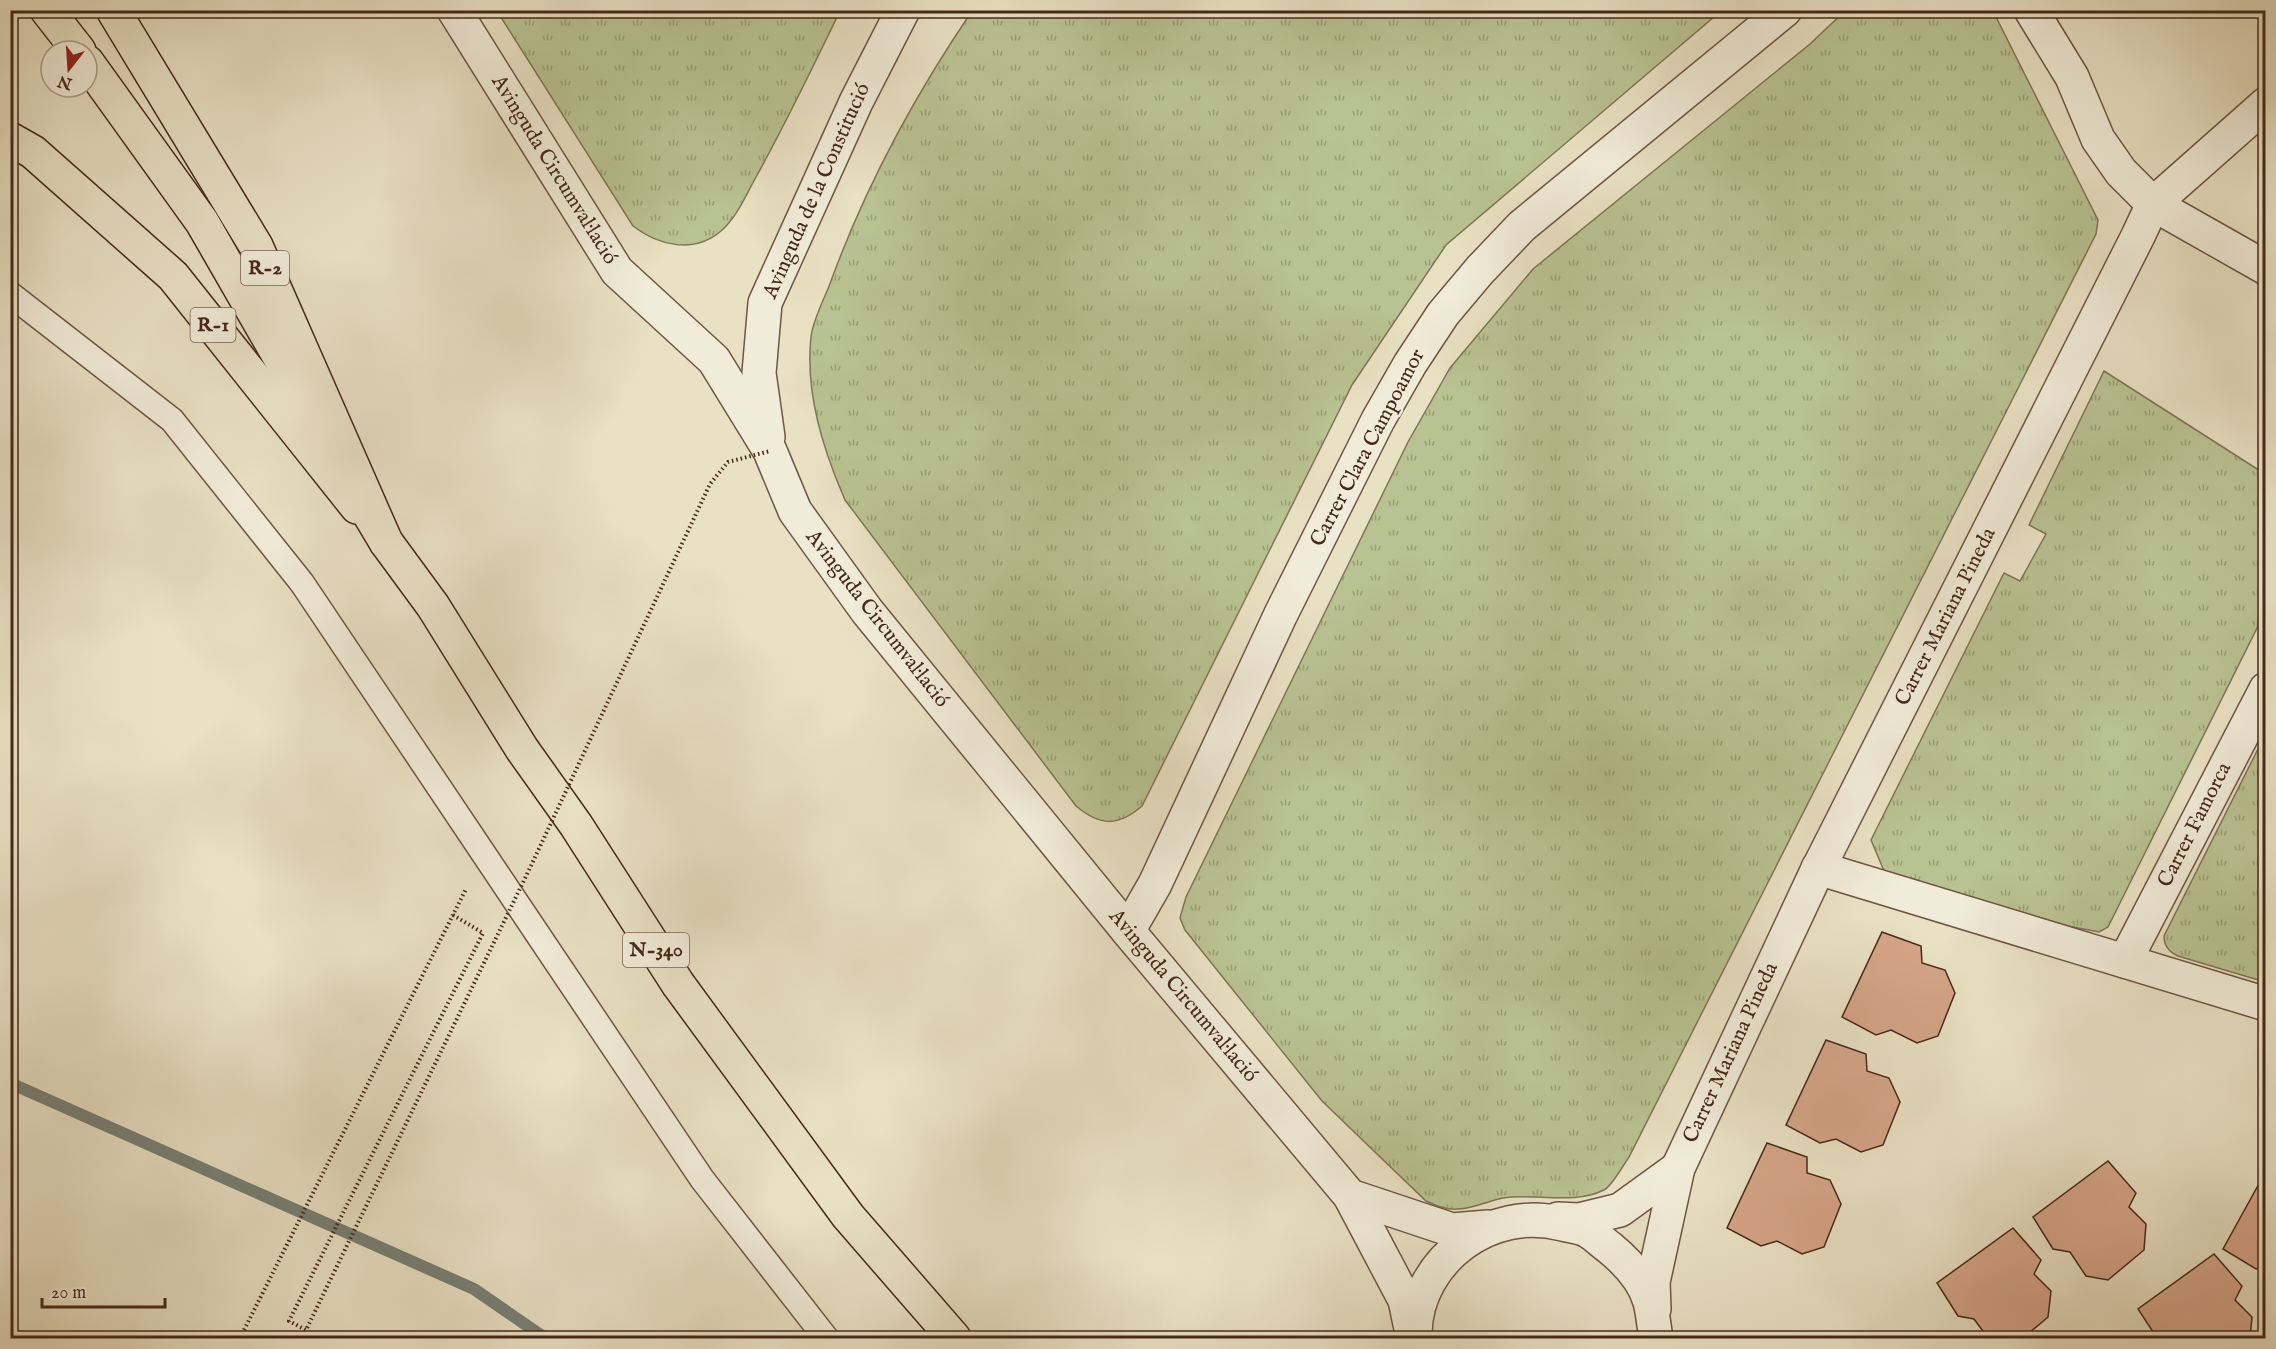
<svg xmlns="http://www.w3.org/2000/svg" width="2276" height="1349" font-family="'IM FELL English',serif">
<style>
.grass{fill:url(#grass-tufts);stroke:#807555;stroke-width:1.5}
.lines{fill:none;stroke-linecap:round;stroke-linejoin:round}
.stream{stroke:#778177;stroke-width:12}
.building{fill:#d6a589;stroke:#462818;stroke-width:1.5}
.lane-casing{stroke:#6f5643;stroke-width:27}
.street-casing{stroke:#6f5643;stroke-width:36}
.primary-casing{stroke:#462818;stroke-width:36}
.highway-casing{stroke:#462818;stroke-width:36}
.path{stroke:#462818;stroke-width:4;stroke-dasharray:1.5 3;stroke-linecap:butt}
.lane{stroke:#f1ecd9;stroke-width:24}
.street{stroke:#f1ecd9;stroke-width:33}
.primary{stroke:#e9e1c4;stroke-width:33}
.highway{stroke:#e9e1c4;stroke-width:33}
.path-bridge{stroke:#462818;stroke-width:4;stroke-dasharray:1.5 3;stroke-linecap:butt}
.labels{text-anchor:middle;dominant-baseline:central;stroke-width:5;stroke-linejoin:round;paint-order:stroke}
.shield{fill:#f1ecd9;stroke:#796352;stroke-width:1.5}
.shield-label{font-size:20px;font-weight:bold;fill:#462818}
.street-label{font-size:21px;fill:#462818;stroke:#f1ecd9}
</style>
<defs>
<pattern id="grass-tufts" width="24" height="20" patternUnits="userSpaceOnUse" patternTransform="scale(1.5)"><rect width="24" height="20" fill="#b9c292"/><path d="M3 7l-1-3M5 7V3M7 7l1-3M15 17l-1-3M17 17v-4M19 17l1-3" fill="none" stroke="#989e76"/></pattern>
</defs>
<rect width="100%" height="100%" fill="#e9e1c4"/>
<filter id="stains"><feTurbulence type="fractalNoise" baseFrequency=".00333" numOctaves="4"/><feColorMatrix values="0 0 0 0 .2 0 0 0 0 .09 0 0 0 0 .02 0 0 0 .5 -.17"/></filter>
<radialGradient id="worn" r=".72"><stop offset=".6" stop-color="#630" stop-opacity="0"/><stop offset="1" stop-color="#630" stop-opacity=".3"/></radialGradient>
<g class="grass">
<path d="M1846 10 1993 11 2098 220 2096 234 1629 1157C1624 1164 1612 1186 1604 1190 1574 1205 1535 1193 1503 1198 1488 1201 1472 1209 1458 1209 1446 1210 1437 1206 1426 1201L1322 1101 1185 930 1180 918 1186 897 1408 442 1450 368 1533 269 1810 44Z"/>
<path d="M497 11H840C813 67 786 123 756 177 746 195 737 217 721 231 694 254 659 246 633 226Z"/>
<path d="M972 11H1721L1446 245 1352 385 1142 806C1118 827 1100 826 1076 806L845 500C823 449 805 393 811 337 813 319 825 298 831 281 866 185 915 95 972 11Z"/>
<path d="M2104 371 2265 474V612L2108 927 2099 932 2068 926 1884 871 1871 840 2004 573 2020 581 2046 534 2029 525Z"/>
<path d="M2265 735V982L2178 956C2169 952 2164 946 2164 936Z"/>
</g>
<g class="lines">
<path class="stream" d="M10 1083 474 1289 545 1338"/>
</g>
<g class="building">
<path d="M1882 932 1921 946 1922 963 1945 970 1955 993 1938 1036 1917 1043 1891 1030 1876 1035 1842 1017Z"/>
<path d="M1826 1040 1866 1054 1867 1071 1889 1078 1900 1102 1883 1145 1861 1152 1836 1139 1820 1143 1786 1125Z"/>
<path d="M1767 1143 1807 1157V1173L1830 1180 1841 1204 1824 1247 1802 1254 1777 1241 1761 1246 1727 1228Z"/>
<path d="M2108 1161 2136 1193 2129 1207 2146 1224 2144 1250 2108 1280 2086 1276 2070 1252 2053 1249 2033 1217Z"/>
<path d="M2266 1171V1267L2256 1269 2223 1249Z"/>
<path d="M2013 1228 2041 1260 2034 1274 2051 1291 2048 1317 2023 1338H1988L1974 1319 1958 1316 1937 1283Z"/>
<path d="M2214 1254 2242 1286 2235 1300 2252 1317 2250 1338H2157L2138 1309Z"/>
<path d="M1924 1332 1945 1338H1914Z"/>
</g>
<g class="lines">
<defs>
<path id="lane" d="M10 294 172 420 302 583 702 1179 826 1338"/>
<g id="street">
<path d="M454 10 617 271 714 360 770 451 795 511 867 611 1128 931 1350 1196 1405 1300 1413 1338"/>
<path d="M2031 10 2072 77 2098 139 2121 172 2153 204 2266 268"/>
<path d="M768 437 759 373 765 303 856 102 903 10"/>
<path d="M1818 868 2266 1004"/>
<path d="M1128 931 1155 884 1281 614 1378 420 1410 364 1443 314 1480 270 1522 226 1785 10"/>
<path d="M2125 961 2266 689"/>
<path d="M1678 1168 1816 873 2138 236 2153 204 2266 104"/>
<path d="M1350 1196 1452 1230 1488 1227"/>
<path d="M1558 1219 1579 1220 1620 1210 1678 1168 1653 1282 1654 1309"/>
<path d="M1415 1332C1417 1259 1492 1205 1562 1224 1570 1226 1581 1227 1588 1231 1596 1236 1603 1243 1610 1248 1627 1262 1644 1280 1650 1302 1653 1314 1654 1327 1656 1338"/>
</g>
<g id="primary">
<path d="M47 10 79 51"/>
<path d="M87 62 202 222 332 448"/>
<path d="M371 517 386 542 433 606 522 749 576 825 678 984 848 1216 954 1338"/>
</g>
<g id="highway">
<path d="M113 10 256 246 386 542"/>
<path d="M10 139 33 152 173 276 357 507"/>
</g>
</defs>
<use href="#lane" class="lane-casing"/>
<use href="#street" class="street-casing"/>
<use href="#primary" class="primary-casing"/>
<use href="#highway" class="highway-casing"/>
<path class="path" d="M240 1338 466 889"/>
<use href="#lane" class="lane"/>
<use href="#street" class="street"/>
<use href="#primary" class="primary"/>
<use href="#highway" class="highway"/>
<path class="path-bridge" d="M453 915 483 933 289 1321 306 1330 529 870 710 484 728 462 770 451"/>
</g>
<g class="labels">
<g class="shield">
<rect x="241" y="251" width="48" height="34" rx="4.5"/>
<rect x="190.5" y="308" width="45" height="34" rx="4.5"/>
<rect x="623" y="933" width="66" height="34" rx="4.5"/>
</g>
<g class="shield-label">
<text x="265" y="268">R-2</text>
<text x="213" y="325">R-1</text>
<text x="656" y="950">N-340</text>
</g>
<g class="street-label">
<text transform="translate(554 170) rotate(58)">Avinguda Circumval·lació</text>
<text transform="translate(817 191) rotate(-66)">Avinguda de la Constitució</text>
<text transform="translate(1368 448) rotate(-62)">Carrer Clara Campoamor</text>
<text transform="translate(1946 617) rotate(-63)">Carrer Mariana Pineda</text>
<text transform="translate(877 619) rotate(52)">Avinguda Circumval·lació</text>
<text transform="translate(2195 825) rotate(-63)">Carrer Famorca</text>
<text transform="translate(1183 996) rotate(50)">Avinguda Circumval·lació</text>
<text transform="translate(1731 1053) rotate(-65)">Carrer Mariana Pineda</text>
</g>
</g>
<rect width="2276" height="1349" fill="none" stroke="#e9e1c4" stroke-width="36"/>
<rect x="12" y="12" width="2252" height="1325" fill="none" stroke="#462818" stroke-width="3"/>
<rect x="18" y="18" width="2240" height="1313" fill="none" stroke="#462818" stroke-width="1.5"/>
<g transform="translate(69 69) rotate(197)"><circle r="28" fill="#f1ecd9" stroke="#ad9e8c" stroke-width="1.5"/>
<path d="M0-4.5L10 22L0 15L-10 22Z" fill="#8f2418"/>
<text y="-9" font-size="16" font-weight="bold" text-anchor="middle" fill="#462818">N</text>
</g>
<path d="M42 1298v9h123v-9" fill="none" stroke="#462818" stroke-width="3"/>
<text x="51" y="1298" font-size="18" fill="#462818" stroke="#f1ecd9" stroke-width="4.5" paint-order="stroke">20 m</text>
<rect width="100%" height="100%" filter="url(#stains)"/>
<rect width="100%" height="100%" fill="url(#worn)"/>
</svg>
